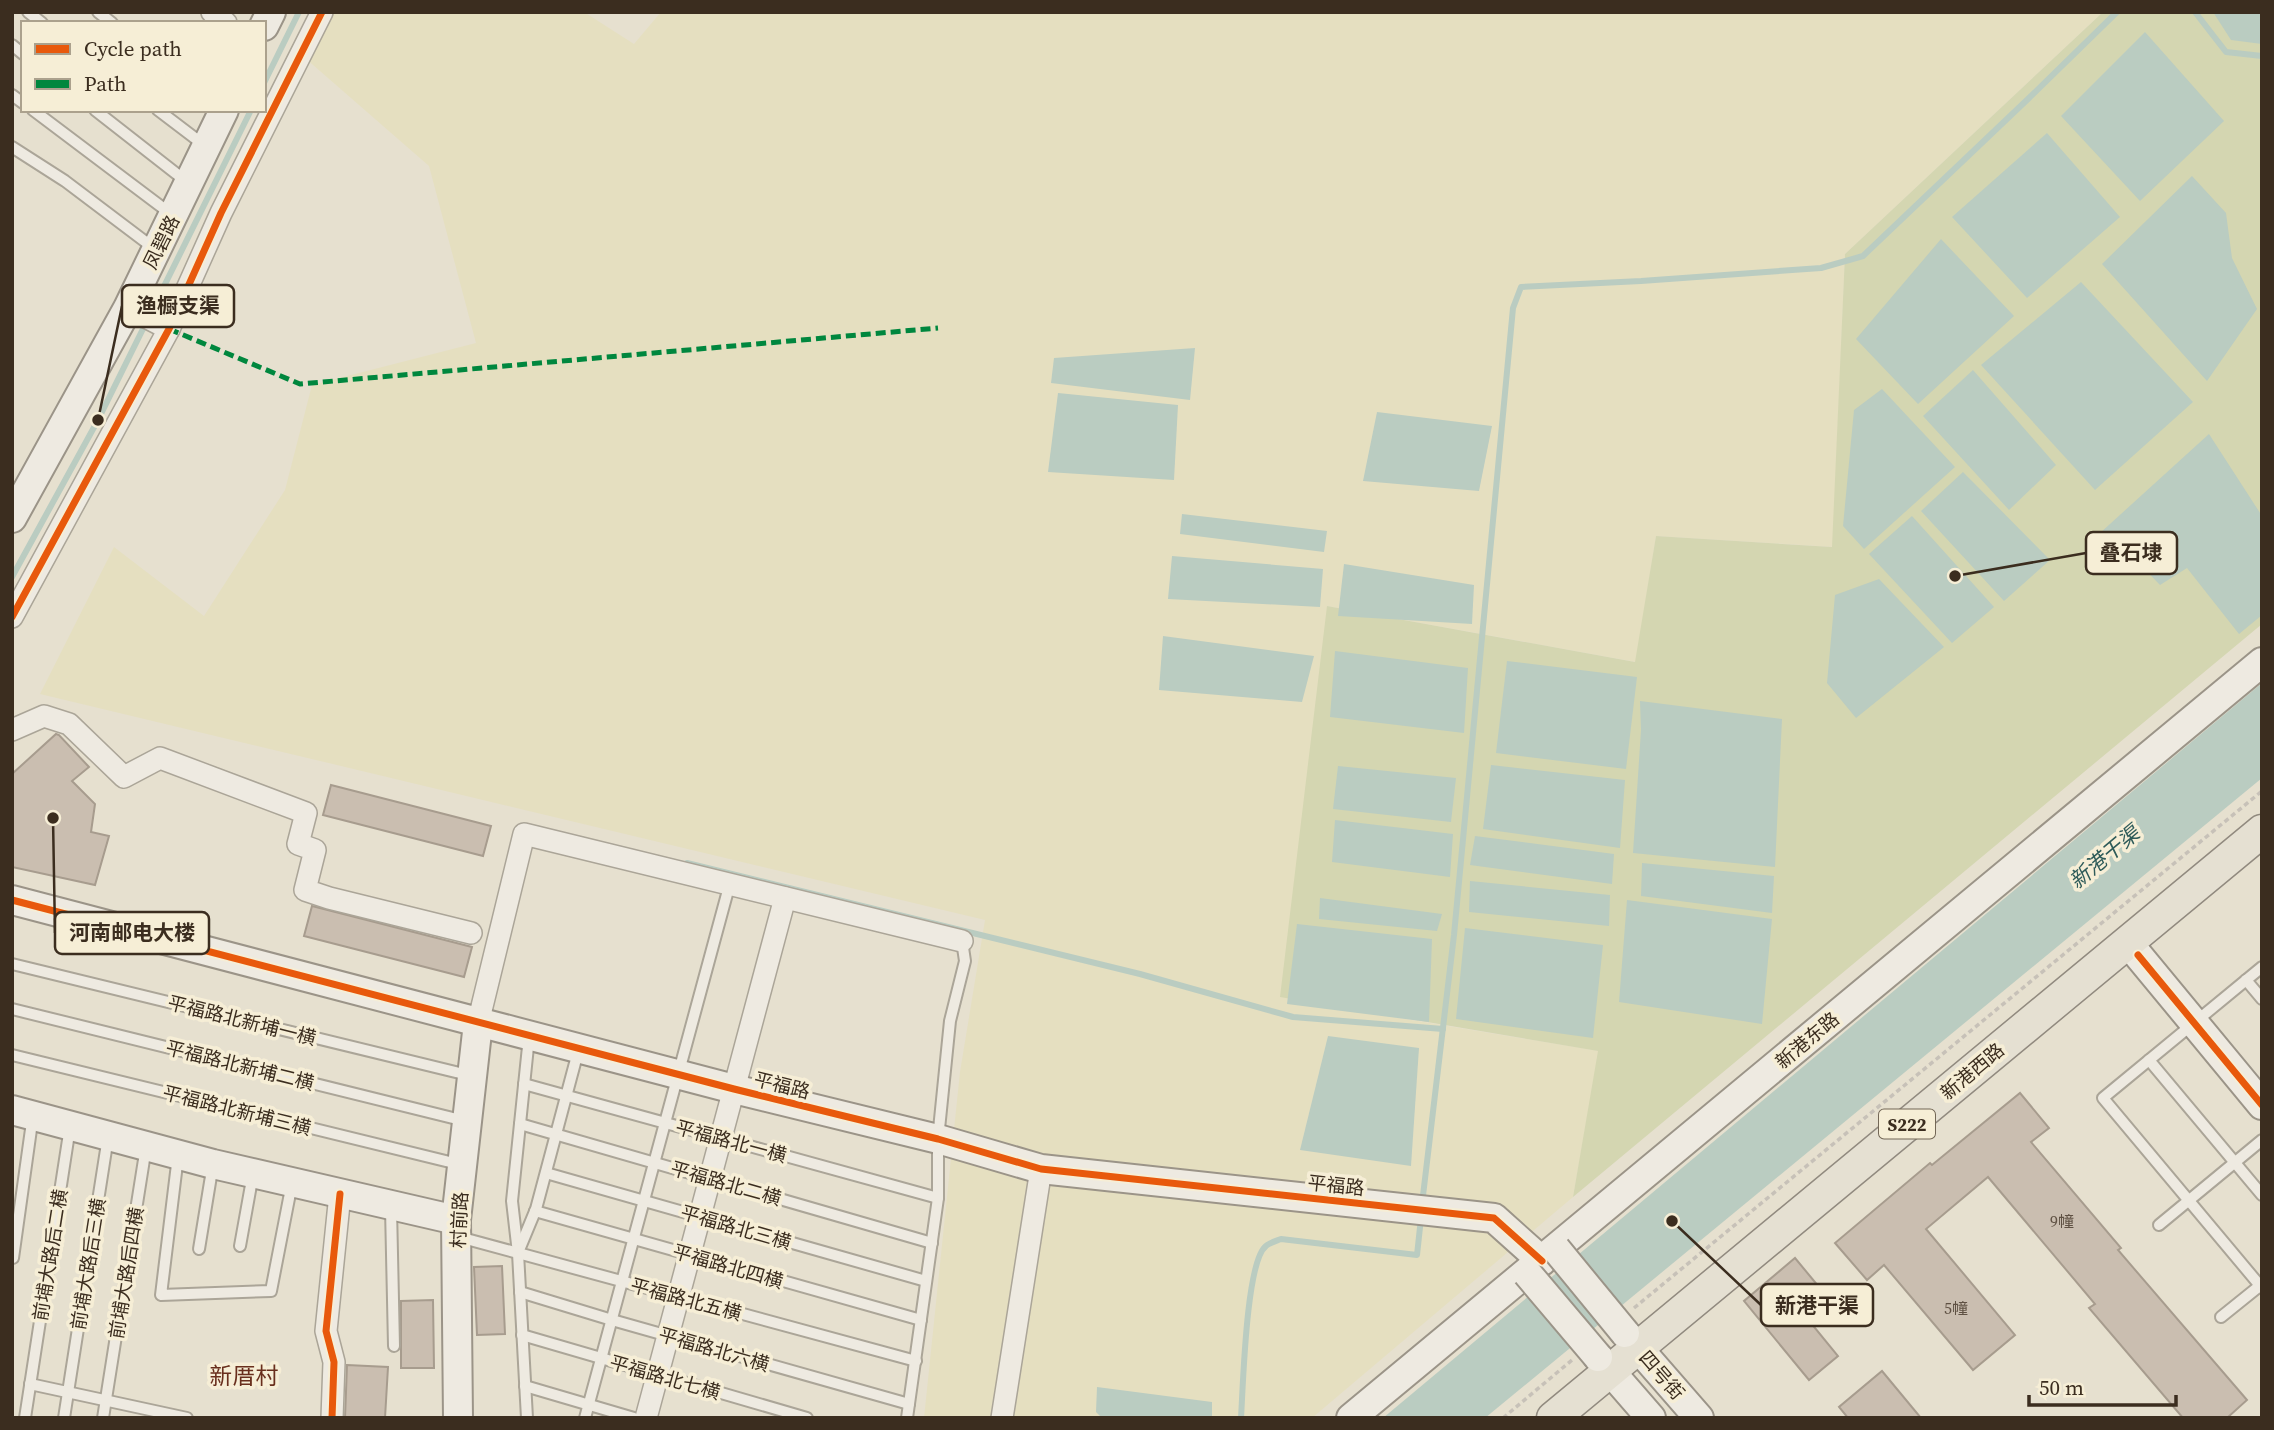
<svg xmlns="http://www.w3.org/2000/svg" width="2274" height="1430" font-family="'Source Serif 4','Noto Sans SC',serif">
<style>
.farmland{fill:#e5dfc0}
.green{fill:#d4d6b1}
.water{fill:#baccc1}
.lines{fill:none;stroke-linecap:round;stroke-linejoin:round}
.stream{stroke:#baccc1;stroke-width:6}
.building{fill:#cabeb0;stroke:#a79c8e;stroke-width:2}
.lane-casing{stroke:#aba598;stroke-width:14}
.street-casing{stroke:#aba598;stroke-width:24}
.secondary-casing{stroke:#9b9488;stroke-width:32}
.primary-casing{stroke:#918a7f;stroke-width:35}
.path{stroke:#c7c1b8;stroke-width:3.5;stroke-dasharray:5 3.5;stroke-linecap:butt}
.lane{stroke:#eeeae1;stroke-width:10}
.street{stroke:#eeeae1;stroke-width:21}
.secondary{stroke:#eeeae1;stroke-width:28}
.primary{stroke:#e5e0d2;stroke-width:32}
.secondary-bridge-casing{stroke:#9b9488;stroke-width:32;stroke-linecap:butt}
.secondary-bridge{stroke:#eeeae1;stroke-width:28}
.quiet{stroke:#00873e;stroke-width:5;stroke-dasharray:10 5;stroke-linecap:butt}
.cycleway-casing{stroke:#f6eed6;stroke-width:11}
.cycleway{stroke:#e8590c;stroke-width:7}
.labels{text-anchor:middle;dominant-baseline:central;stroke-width:7;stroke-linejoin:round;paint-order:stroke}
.number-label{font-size:16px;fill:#5f5143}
.shield{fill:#f6eed6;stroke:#736756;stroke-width:2}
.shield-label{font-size:18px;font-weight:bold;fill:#3b2d1f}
.street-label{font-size:19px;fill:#3b2d1f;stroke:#f6eed6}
.water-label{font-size:21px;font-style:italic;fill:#2e5b59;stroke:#f6eed6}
.quarter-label{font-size:23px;fill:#692f1d;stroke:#f6eed6}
.leader{fill:none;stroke:#3b2d1f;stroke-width:2.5}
.callout-dot{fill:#3b2d1f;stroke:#f6eed6;stroke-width:2.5}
.callout{fill:#f6eed6;stroke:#3b2d1f;stroke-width:2.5}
.callout-label{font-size:21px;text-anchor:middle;font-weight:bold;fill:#3b2d1f}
</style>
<rect width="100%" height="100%" fill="#e6e0cf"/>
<path class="farmland" d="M319 12H584L634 44 661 12H2103L1845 254 1833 547 1656 536 1636 662 1327 606 1321 1005 1599 1051 1573 1197 1312 1418H924L960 1072 985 920 40 694 114 547 204 616 285 490 312 385 476 343 429 166 297 51Z"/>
<path class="green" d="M2103 12H2262V624L1573 1197 1598 1051 1280 997 1327 606 1635 662 1656 536 1832 547 1845 254Z"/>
<g class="water">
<path d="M2213 12H2262V44L2231 40Z"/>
<path d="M2145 32 2224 121 2140 201 2061 116Z"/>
<path d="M2047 133 2120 217 2027 298 1952 217Z"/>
<path d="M2192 176 2226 213 2232 258 2257 309 2207 381 2102 264Z"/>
<path d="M1941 239 2014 316 1918 404 1856 339Z"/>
<path d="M2081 282 2193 402 2095 490 1981 365Z"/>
<path d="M1195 348 1190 400 1051 383 1054 358Z"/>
<path d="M1973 370 2056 465 2009 510 1923 416Z"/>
<path d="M1882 389 1955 467 1864 549 1843 526 1854 410Z"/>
<path d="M1058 393 1178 405 1174 480 1048 472Z"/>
<path d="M1377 412 1492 426 1479 491 1363 481Z"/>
<path d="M2209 434 2262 516V615L2239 634 2187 568 2160 585 2135 559 2119 575 2088 544Z"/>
<path d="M1963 472 2050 560 2004 601 1921 511Z"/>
<path d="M1182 514 1327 531 1324 552 1180 534Z"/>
<path d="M1912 516 1994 607 1952 643 1869 554Z"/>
<path d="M1172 556 1323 569 1320 607 1168 599Z"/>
<path d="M1344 564 1474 585 1472 624 1338 616Z"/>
<path d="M1879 579 1944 647 1856 718 1827 683 1835 595Z"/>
<path d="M1163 636 1314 656 1302 702 1159 690Z"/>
<path d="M1335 651 1468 668 1464 733 1330 717Z"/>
<path d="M1507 661 1637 677 1626 769 1496 753Z"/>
<path d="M2262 683V778L1485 1418H1383Z"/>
<path d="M1640 701 1782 719 1775 867 1633 853 1641 730Z"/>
<path d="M1491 765 1625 780 1620 848 1483 829Z"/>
<path d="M1338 766 1456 778 1451 822 1333 809Z"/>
<path d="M1335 820 1453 834 1450 877 1332 862Z"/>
<path d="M1475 836 1614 854 1612 884 1470 865Z"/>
<path d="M1642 863 1774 876 1772 913 1641 896Z"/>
<path d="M1470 881 1610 895 1609 926 1469 912Z"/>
<path d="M1320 898 1442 914 1437 931 1319 919Z"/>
<path d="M1627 900 1772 919 1762 1024 1619 1002Z"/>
<path d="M1297 924 1432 939 1429 1022 1287 1004Z"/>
<path d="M1465 928 1603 945 1593 1038 1456 1019Z"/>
<path d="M1328 1036 1419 1048 1411 1166 1300 1150Z"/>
<path d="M1097 1387 1212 1402V1418H1102L1096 1412Z"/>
</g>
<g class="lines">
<g class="stream">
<path d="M2195 12 2226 52 2262 56"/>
<path d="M264 83 299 12"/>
<path d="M12 577 98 420 251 110"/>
<path d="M687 863 1140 974 1293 1017 1443 1029"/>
<path d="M1422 1204 1454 935 1513 308 1521 287 1641 281 1821 268 1863 256 2028 99 2117 12"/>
<path d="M1241 1418C1243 1388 1246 1261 1266 1246 1269 1243 1276 1241 1281 1239L1417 1255 1421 1218"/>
</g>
</g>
<g class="building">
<path d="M56 734 59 735 89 767 72 781 95 804 91 832 109 836 95 885 12 867V774Z"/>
<path d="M331 785 491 826 483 856 323 815Z"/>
<path d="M312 906 472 947 464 977 304 936Z"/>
<path d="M2020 1093 2049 1128 2031 1142 2121 1248 2118 1250 2247 1400 2227 1418H2183L2089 1308 2095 1304 1988 1177 1926 1229 2015 1335 1973 1370 1884 1265 1867 1280 1835 1243 1930 1163 1932 1165Z"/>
<path d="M1795 1258 1819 1287 1797 1306 1838 1356 1809 1380 1744 1301Z"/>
<path d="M502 1266 505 1334 477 1335 474 1267Z"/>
<path d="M433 1300 434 1368H401V1301Z"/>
<path d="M347 1365 388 1367 385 1418H345Z"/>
<path d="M1882 1371 1921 1418H1848L1839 1407Z"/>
</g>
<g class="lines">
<defs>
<g id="lane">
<path d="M28 12 42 23"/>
<path d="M98 12 112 23"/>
<path d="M12 45 23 54"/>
<path d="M12 95 23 103"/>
<path d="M33 110 171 214"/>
<path d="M95 110 187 182"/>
<path d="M158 110 204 145"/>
<path d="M12 147 65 181 155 249"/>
<path d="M12 964 472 1076"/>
<path d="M2262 967 2103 1098 2262 1288"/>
<path d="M2246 980 2262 999"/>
<path d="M12 1009 465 1121"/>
<path d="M12 1055 462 1165"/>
<path d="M2149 1060 2262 1195"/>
<path d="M524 1084 938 1198"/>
<path d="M520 1124 932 1243"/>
<path d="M178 1156 161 1295 271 1291 292 1183"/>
<path d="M546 1173 926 1281"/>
<path d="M391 1208 394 1346"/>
<path d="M535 1211 921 1320"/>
<path d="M2159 1225 2262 1140"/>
<path d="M459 1237 916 1361"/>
<path d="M240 1246 253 1174"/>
<path d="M199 1249 213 1164"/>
<path d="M519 1250 536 1209 579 1048"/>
<path d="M13 1258 33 1115"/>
<path d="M520 1292 612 1320 909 1404"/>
<path d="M2221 1317 2262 1284"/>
<path d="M522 1335 807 1418"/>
<path d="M30 1384 187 1418"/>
<path d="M525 1386 634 1418"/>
<path d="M25 1418 70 1127"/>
<path d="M64 1418 108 1137"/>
<path d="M103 1418 146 1147"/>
<path d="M527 1418 518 1253 512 1201 529 1037"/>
<path d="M585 1418 730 883"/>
<path d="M907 1418 938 1198V1139L950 1021 965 961 962 941"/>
</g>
<g id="street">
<path d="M212 12 226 23"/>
<path d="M128 308 169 329"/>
<path d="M12 617 169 329 221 213 322 12"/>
<path d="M12 730 44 716 69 724 124 777 160 758 306 813 298 844 315 850 305 890 329 898 471 933"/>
<path d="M478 1023 524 834 962 941"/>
<path d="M332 1418 334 1362 326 1331 340 1194"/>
<path d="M646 1418 785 898"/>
<path d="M1002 1418 1041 1169"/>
</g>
<g id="secondary">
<path d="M264 26 271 12"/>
<path d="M12 518 128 308 224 110"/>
<path d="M12 900 734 1089 938 1139 1041 1169 1494 1218 1542 1261"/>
<path d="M2138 955 2262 1105"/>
<path d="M12 1110 213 1164 456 1220"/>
<path d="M1625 1333 1699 1418"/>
<path d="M1598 1357 1651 1418"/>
<path d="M458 1418 456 1220 478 1023"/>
<path d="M1351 1418 2262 662"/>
</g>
<path id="primary" d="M1553 1418 2262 831"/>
</defs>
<use href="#lane" class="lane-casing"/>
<use href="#street" class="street-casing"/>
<use href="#secondary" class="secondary-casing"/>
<use href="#primary" class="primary-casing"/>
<g class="path">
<path d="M1634 1308 2262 791"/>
<path d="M1503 1418 1572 1360"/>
</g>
<use href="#lane" class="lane"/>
<use href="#street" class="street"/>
<use href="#secondary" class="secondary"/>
<use href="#primary" class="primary"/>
<defs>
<g id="secondary-bridge">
<path d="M1556 1249 1625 1333"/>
<path d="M1527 1273 1598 1357"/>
</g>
</defs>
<use href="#secondary-bridge" class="secondary-bridge-casing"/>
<use href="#secondary-bridge" class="secondary-bridge"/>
<path class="quiet" d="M169 329 300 384 938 328"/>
<defs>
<g id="cycleway">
<path d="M12 617 169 329 221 213 322 12"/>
<path d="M12 900 734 1089 938 1139 1041 1169 1494 1218 1542 1261"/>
<path d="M2138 955 2262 1105"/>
<path d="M332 1418 334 1362 326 1331 340 1194"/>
</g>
</defs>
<use href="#cycleway" class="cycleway-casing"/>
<use href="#cycleway" class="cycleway"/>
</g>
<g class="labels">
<g class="number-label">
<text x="2062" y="1221">9幢</text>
<text x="1956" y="1308">5幢</text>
</g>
<rect class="shield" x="1879" y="1109.5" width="56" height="29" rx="5"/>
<g class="shield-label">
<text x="1907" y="1124">S222</text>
</g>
<g class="street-label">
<text transform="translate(161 242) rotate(-64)">凤碧路</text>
<text transform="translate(242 1020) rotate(14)">平福路北新埔一横</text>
<text transform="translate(1807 1040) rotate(-40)">新港东路</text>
<text transform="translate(240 1065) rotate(14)">平福路北新埔二横</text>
<text transform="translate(1972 1071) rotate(-40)">新港西路</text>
<text transform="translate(782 1085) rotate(14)">平福路</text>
<text transform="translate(237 1110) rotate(14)">平福路北新埔三横</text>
<text transform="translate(731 1141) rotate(15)">平福路北一横</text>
<text transform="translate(726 1183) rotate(16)">平福路北二横</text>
<text transform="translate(1336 1185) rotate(6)">平福路</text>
<text transform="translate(459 1220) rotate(-87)">村前路</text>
<text transform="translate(736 1227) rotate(16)">平福路北三横</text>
<text transform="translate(50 1255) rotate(-81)">前埔大路后二横</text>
<text transform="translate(88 1264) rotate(-81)">前埔大路后三横</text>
<text transform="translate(728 1266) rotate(16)">平福路北四横</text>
<text transform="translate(126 1273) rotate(-81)">前埔大路后四横</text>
<text transform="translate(686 1299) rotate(15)">平福路北五横</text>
<text transform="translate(714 1349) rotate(16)">平福路北六横</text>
<text transform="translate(1662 1375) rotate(49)">四号街</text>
<text transform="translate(665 1377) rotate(16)">平福路北七横</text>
</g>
<g class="water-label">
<text transform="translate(2104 857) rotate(-40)">新港干渠</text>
</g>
<g class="quarter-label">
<text x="244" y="1376">新厝村</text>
</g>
</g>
<path class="leader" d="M98 420L122 306M1955 576L2086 553M53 818L55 933M1672 1221L1761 1305"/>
<g class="callout-dot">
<circle cx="98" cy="420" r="7"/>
<circle cx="1955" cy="576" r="7"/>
<circle cx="53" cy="818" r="7"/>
<circle cx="1672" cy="1221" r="7"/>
</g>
<g class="callout">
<rect x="122" y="285" width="112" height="42" rx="7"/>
<rect x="2086" y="532" width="91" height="42" rx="7"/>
<rect x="55" y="912" width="154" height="42" rx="7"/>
<rect x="1761" y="1284" width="112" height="42" rx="7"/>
</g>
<g class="callout-label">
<text x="178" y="313">渔橱支渠</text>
<text x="2131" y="560">叠石埭</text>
<text x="132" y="940">河南邮电大楼</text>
<text x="1817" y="1313">新港干渠</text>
</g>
<rect width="2274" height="1430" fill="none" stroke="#3b2d1f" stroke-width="28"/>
<rect x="21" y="21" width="245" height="91" fill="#f6eed6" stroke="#aba18d" stroke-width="2"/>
<rect x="35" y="44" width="35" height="10" fill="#e8590c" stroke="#aba18d" stroke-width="2"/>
<text x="84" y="56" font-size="21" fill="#3b2d1f">Cycle path</text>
<rect x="35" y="79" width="35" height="10" fill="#00873e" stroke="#aba18d" stroke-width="2"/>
<text x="84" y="91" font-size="21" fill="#3b2d1f">Path</text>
<path d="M2029 1395v10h147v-10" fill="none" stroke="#3b2d1f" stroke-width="3.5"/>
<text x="2039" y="1395" font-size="21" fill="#3b2d1f" stroke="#f6eed6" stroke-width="5" paint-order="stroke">50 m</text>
</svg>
